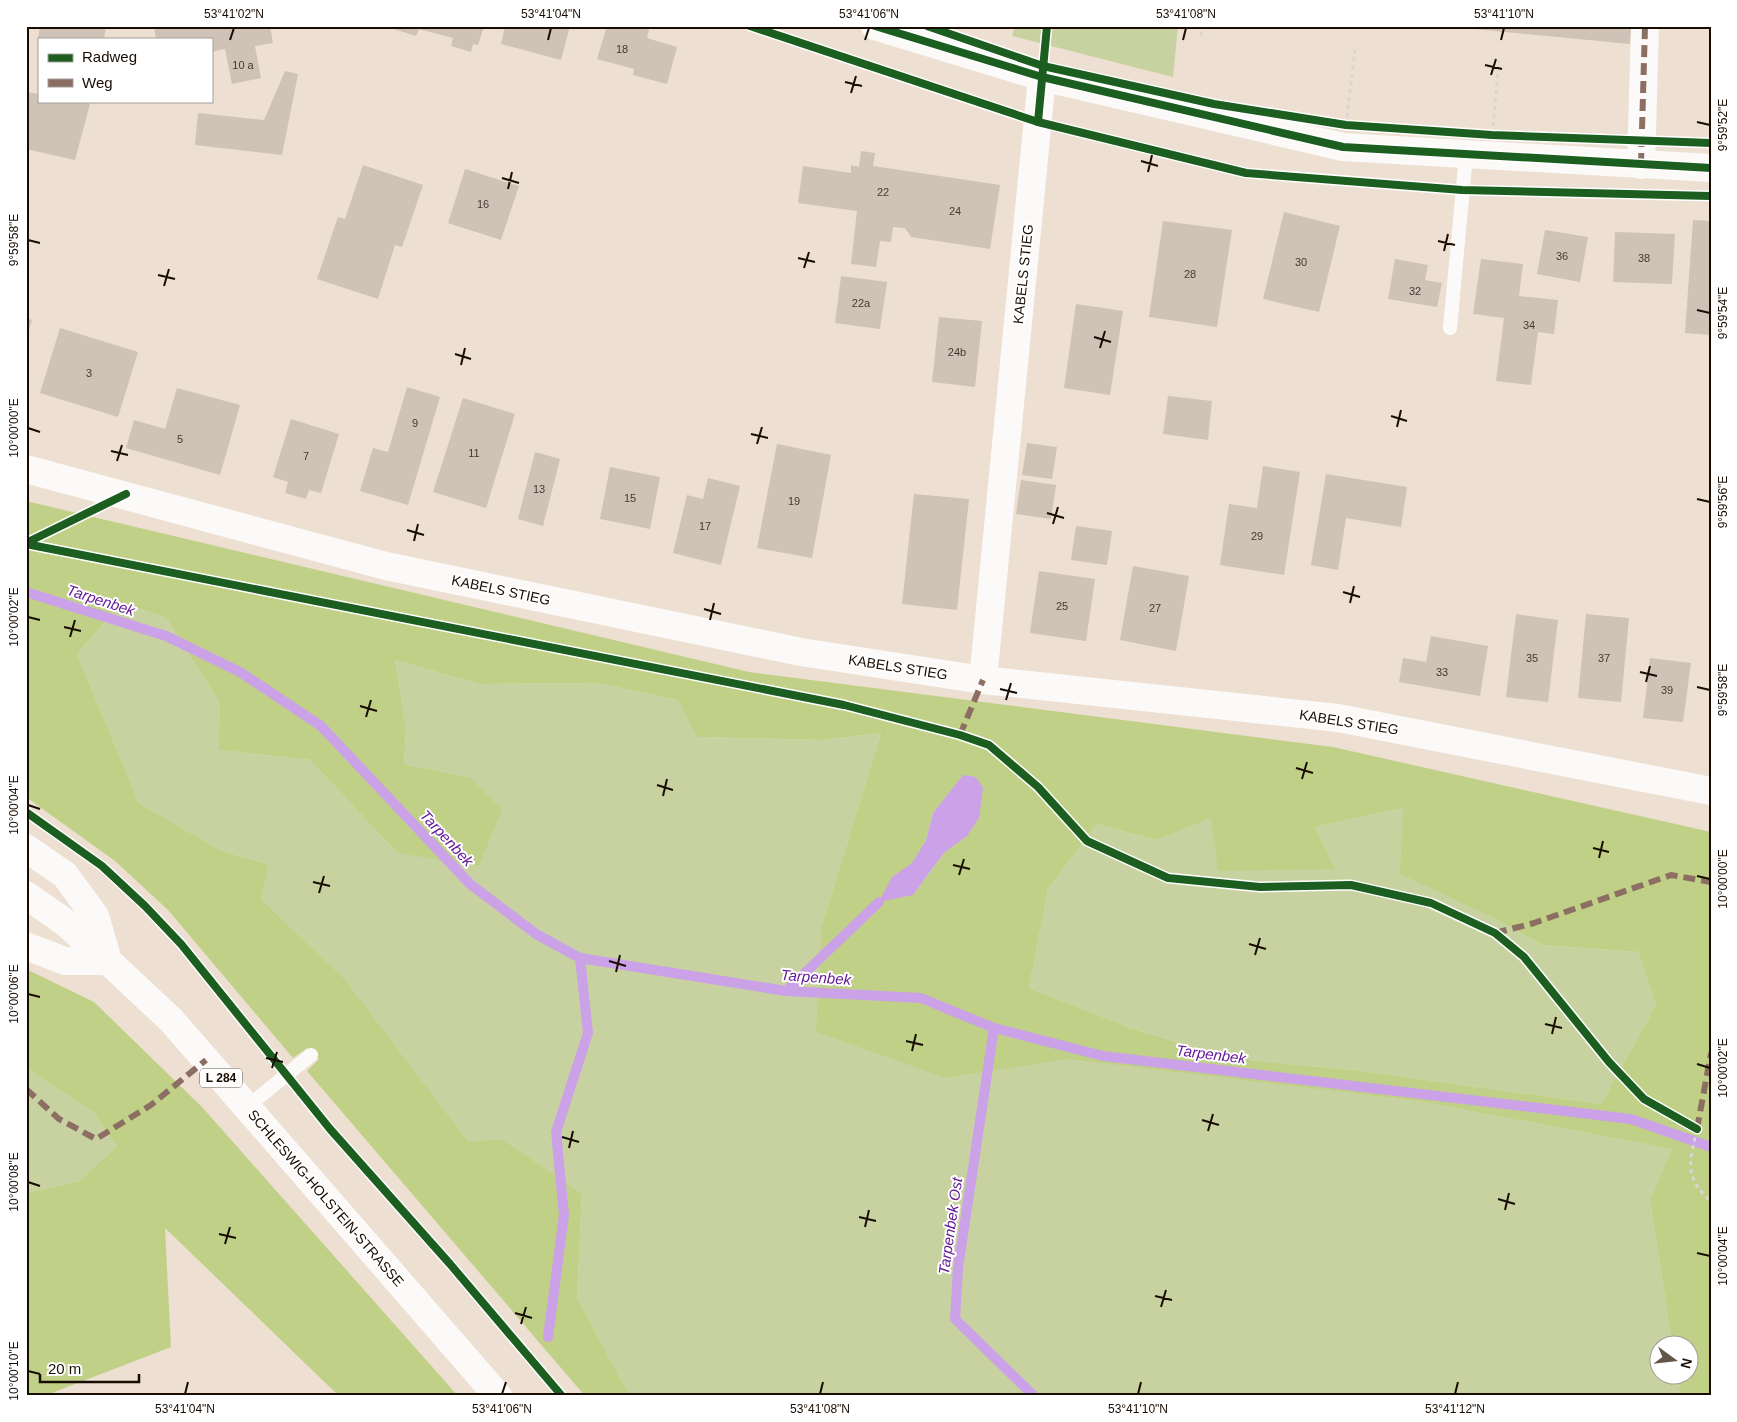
<svg xmlns="http://www.w3.org/2000/svg" width="1737" height="1422" font-family="Helvetica,sans-serif">
<style>
.green{fill:#c8d2a1}
.forest{fill:#c0d187;fill-rule:evenodd}
.water{fill:#cba1e7}
.lines{fill:none;stroke-linecap:round;stroke-linejoin:round}
.stream{stroke:#cba1e7;stroke-width:10}
.building{fill:#cfc2b6}
.path{stroke:#d9d5d1;stroke-width:3;stroke-dasharray:4 4;stroke-linecap:butt}
.lane{stroke:#fcfaf8;stroke-width:14}
.street{stroke:#fcfaf8;stroke-width:28}
.secondary{stroke:#fcfaf8;stroke-width:28}
.primary{stroke:#fcfaf8;stroke-width:28}
.quiet{stroke:#8d6e63;stroke-width:6;stroke-dasharray:12 6;stroke-linecap:butt}
.cycleway-casing{stroke:#fff;stroke-width:11}
.cycleway{stroke:#1b5e20;stroke-width:8}
.ticks{fill:none;stroke:#190d03;stroke-width:2}
.labels{text-anchor:middle;dominant-baseline:central;stroke-width:4;stroke-linejoin:round;paint-order:stroke}
.number-label{font-size:11px;fill:#463a30}
.shield{fill:#fff;stroke:#5e564f;stroke-width:1}
.shield-label{font-size:12px;font-weight:bold;fill:#190d03}
.street-label{font-size:14px;fill:#190d03;stroke:#fff}
.water-label{font-size:15px;font-style:italic;fill:#641b98;stroke:#fff}
.neatline{fill:none;stroke:#190d03;stroke-width:2}
.ticks-label{font-size:12px;text-anchor:middle;fill:#190d03}
</style>
<rect width="100%" height="100%" fill="#eddfd1"/>
<g class="green">
<path d="M1015 26H1178L1173 77 1012 36Z"/>
<path d="M122 603 166 618 220 703V750L310 760 397 853 469 777 404 764 406 729 395 660 479 684 597 683 678 700 698 737 821 740 881 733 822 925 946 1078 1067 1058 1423 1102 1673 1149 1650 1200 1672 1344H1660V1374L1677 1375 1680 1396H630L577 1298 582 1193 502 1139 468 1143 344 978 261 899 269 865 220 850 139 803 77 654Z"/>
<path d="M1403 808 1492 917 1542 945 1638 952 1656 1005 1601 1104 1362 1071 1227 1058 1128 1027 1029 988 1048 889 1097 824 1156 840 1212 817 1335 869 1315 827Z"/>
<path d="M26 1068 93 1112 117 1146 79 1181 26 1193Z"/>
</g>
<g class="forest">
<path d="M26 501 749 672 1333 747 1711 832V1396H1680L1677 1375 1690 1374V1344H1672L1650 1200 1672 1149 1423 1102 1068 1059 946 1078 816 1032 822 925 881 733 821 740 697 737 678 700 597 683 479 684 395 660 406 729 404 764 469 777 502 809 479 866 397 853 310 760 219 750 220 703 166 618 122 603 77 654 139 803 220 850 269 865 261 899 344 978 468 1142 502 1139 582 1193 577 1298 630 1396H585L307 1071 319 1059 307 1048 293 1058 168 910 115 861 26 797ZM963 776 967 836 944 853 913 895 892 877 912 864 926 840 933 813ZM1403 808 1400 874 1492 917 1542 945 1638 952 1656 1005 1601 1104 1362 1071 1227 1058 1128 1027 1029 988 1048 889 1097 824 1156 840 1211 818 1218 871 1335 869 1315 827Z"/>
<path d="M26 969 94 1002 202 1107 458 1396H339L165 1228 171 1347 44 1396H26V1193L79 1181 117 1146 93 1112 26 1068Z"/>
</g>
<path class="water" d="M963 775 976 777 983 788 979 818 967 836 944 853 913 895 879 902 892 877 912 863 926 840 933 813Z"/>
<g class="lines">
<g class="stream">
<path d="M26 592 166 636 240 672 321 726 470 884 536 934 580 958 786 991 921 998 994 1028 1103 1056 1631 1119 1711 1147"/>
<path d="M786 991 879 902"/>
<path d="M994 1028 958 1268 955 1319 1034 1396"/>
<path d="M548 1337 564 1215 556 1132 588 1033 580 958"/>
</g>
</g>
<g class="building">
<path d="M40 26H106L104 39H38Z"/>
<path d="M154 26H270L273 43 255 46 261 78 232 84 225 49 211 52V39H156Z"/>
<path d="M395 26H484L478 45 473 44 471 52 451 46 453 38 419 29 416 36 394 29Z"/>
<path d="M505 26H570L561 60 501 44Z"/>
<path d="M607 26H638L649 30 647 38 677 47 667 84 633 75 634 69 597 59Z"/>
<path d="M1444 26H1632L1630 44Z"/>
<path d="M285 71 298 74 282 155 195 145 198 113 264 120Z"/>
<path d="M26 92 39 94V101H77L90 104 75 160 26 149Z"/>
<path d="M861 151 875 153 873 166 1000 185 990 249 911 237 905 228 893 227 891 242 880 241 876 267 851 264 857 211 798 203 803 166 851 173V165L859 167Z"/>
<path d="M363 165 423 185 402 247 395 245 378 299 317 279 338 217 345 219Z"/>
<path d="M465 169 519 186 501 240 448 223Z"/>
<path d="M1284 212 1340 226 1319 312 1263 299Z"/>
<path d="M1693 220 1711 221V335L1685 333Z"/>
<path d="M1163 221 1232 230 1217 327 1149 317Z"/>
<path d="M1545 230 1588 237 1580 282 1537 274Z"/>
<path d="M1615 232 1675 234 1672 284 1613 282Z"/>
<path d="M1395 259 1428 265 1425 280 1442 283 1437 307 1388 299Z"/>
<path d="M1481 259 1523 264 1519 296 1558 300 1554 334 1538 332 1531 385 1496 381 1504 318 1473 314Z"/>
<path d="M841 276 887 282 880 329 835 323Z"/>
<path d="M1076 304 1123 311 1110 395 1064 388Z"/>
<path d="M939 317 982 321 975 387 932 382Z"/>
<path d="M26 318 32 320 27 336H26Z"/>
<path d="M60 328 138 352 118 417 40 393Z"/>
<path d="M407 387 440 397 408 505 360 491 373 448 388 452Z"/>
<path d="M177 388 240 405 220 475 126 448 134 420 165 429Z"/>
<path d="M1168 396 1212 401 1208 440 1163 434Z"/>
<path d="M463 398 515 414 486 508 433 492Z"/>
<path d="M291 419 339 434 321 493 309 490 306 499 285 493 288 482 273 477Z"/>
<path d="M1027 443 1057 447 1052 479 1022 475Z"/>
<path d="M777 444 831 455 812 558 757 548Z"/>
<path d="M535 452 560 459 543 526 518 519Z"/>
<path d="M1263 466 1300 472 1284 575 1220 565 1229 504 1257 508Z"/>
<path d="M610 467 660 477 650 529 600 519Z"/>
<path d="M1326 474 1407 487 1401 527 1346 518 1338 570 1311 565Z"/>
<path d="M708 478 740 486 721 565 673 553 687 495 703 499Z"/>
<path d="M1021 480 1056 485 1051 519 1016 514Z"/>
<path d="M914 494 969 499 957 610 902 604Z"/>
<path d="M1076 526 1112 531 1107 565 1071 560Z"/>
<path d="M1133 566 1189 576 1176 651 1120 640Z"/>
<path d="M1039 571 1095 579 1086 641 1030 633Z"/>
<path d="M1516 614 1558 620 1548 702 1506 697Z"/>
<path d="M1586 614 1629 618 1621 702 1578 698Z"/>
<path d="M1431 636 1488 646 1480 696 1399 682 1403 658 1426 662Z"/>
<path d="M1650 658 1691 663 1683 722 1643 718Z"/>
</g>
<g class="lines">
<g class="path">
<path d="M1201 36 1202 26"/>
<path d="M1045 46 1047 26"/>
<path d="M1347 117 1355 49"/>
<path d="M1493 126 1499 61"/>
<path d="M27 543 82 516"/>
<path d="M26 544 844 705 960 735 989 745 1038 787 1087 841 1168 878 1260 887 1351 885 1431 903 1495 933 1524 957 1609 1062 1644 1099 1697 1129C1690 1160 1683 1178 1711 1201"/>
</g>
<g class="lane">
<path d="M1450 328 1466 155"/>
<path d="M247 1107 311 1055"/>
</g>
<g class="street">
<path d="M1641 165 1645 26"/>
<path d="M26 469 386 566 801 652 983 680 1338 718 1711 791"/>
<path d="M983 680 1042 77"/>
</g>
<g class="secondary">
<path d="M875 26 1042 77 1343 147 1711 168"/>
<path d="M26 895 66 923 108 961"/>
</g>
<g class="primary">
<path d="M26 848 65 875 95 916 108 961 171 1020 206 1060 498 1396"/>
<path d="M26 946 65 961H108"/>
</g>
<g class="quiet">
<path d="M1641 165 1645 26"/>
<path d="M960 735 983 680"/>
<path d="M1495 933 1534 923 1671 875 1711 882"/>
<path d="M26 1089 59 1119 96 1139 151 1105 206 1060"/>
<path d="M1697 1129 1711 1053"/>
</g>
<defs>
<g id="cycleway">
<path d="M750 26 1038 122 1246 173 1462 190 1711 196"/>
<path d="M875 26 1042 77 1343 147 1711 168"/>
<path d="M927 26 1043 66 1214 104 1346 125 1492 135 1711 143"/>
<path d="M1038 122 1047 26"/>
<path d="M26 543 126 494"/>
<path d="M26 544 844 705 960 735 989 745 1038 787 1087 841 1168 878 1260 887 1351 885 1431 903 1495 933 1524 957 1609 1062 1644 1099 1697 1129"/>
<path d="M26 812 102 866 145 906 181 944 330 1129 450 1264 562 1396"/>
</g>
</defs>
<use href="#cycleway" class="cycleway-casing"/>
<use href="#cycleway" class="cycleway"/>
</g>
<path class="ticks" d="M230 40 234 28M548 40 551 28M865 40 869 28M1183 40 1186 28M1501 40 1504 28M1485 65 1502 69M1491 75 1496 59M845 82 862 86M851 93 856 76M1697 122 1710 125M1141 161 1158 166M1148 172 1152 155M502 178 519 183M508 189 512 172M28 240 40 243M1438 241 1455 245M1444 251 1448 234M798 258 815 262M804 268 809 252M158 275 175 279M164 286 169 269M1697 310 1710 313M1094 337 1111 342M1100 348 1105 331M455 354 471 359M461 365 465 348M1391 416 1407 421M1397 427 1401 410M28 428 40 432M751 434 768 438M757 444 762 427M111 451 128 455M117 461 122 445M1697 499 1710 502M1047 513 1064 518M1053 524 1058 507M407 530 424 535M414 541 418 524M1343 592 1360 597M1350 603 1354 586M704 609 721 614M28 617 40 620M710 620 714 603M64 627 81 631M70 637 75 620M1640 672 1657 676M1646 682 1650 666M1697 687 1710 690M1000 689 1017 693M1006 700 1011 683M360 706 377 711M366 717 371 700M1296 768 1313 773M1302 779 1307 762M657 785 673 790M663 796 667 779M28 805 40 809M1593 848 1609 852M1599 858 1603 841M953 865 970 869M959 875 964 859M1697 876 1710 879M313 882 330 886M319 893 324 876M1249 944 1266 949M1255 955 1260 938M609 961 626 966M616 972 620 955M28 994 40 997M1545 1024 1562 1028M1552 1034 1556 1017M906 1041 923 1045M912 1051 916 1034M266 1058 283 1062M1697 1064 1710 1068M272 1068 277 1052M1202 1120 1219 1125M1208 1131 1213 1114M562 1137 579 1142M569 1148 573 1131M28 1182 40 1186M1498 1199 1515 1204M1505 1210 1509 1193M859 1217 876 1221M865 1227 869 1210M219 1234 236 1238M225 1244 230 1227M1697 1253 1710 1256M1155 1296 1172 1300M1161 1307 1166 1290M515 1313 532 1318M521 1324 526 1307M28 1371 40 1374M185 1394 188 1382M502 1394 506 1382M820 1394 823 1382M1138 1394 1141 1382M1455 1394 1458 1382"/>
<g class="labels">
<g class="number-label">
<text x="622" y="49">18</text>
<text x="243" y="65">10 a</text>
<text x="883" y="192">22</text>
<text x="483" y="204">16</text>
<text x="955" y="211">24</text>
<text x="1562" y="256">36</text>
<text x="1644" y="258">38</text>
<text x="1301" y="262">30</text>
<text x="1190" y="274">28</text>
<text x="1415" y="291">32</text>
<text x="861" y="303">22a</text>
<text x="1529" y="325">34</text>
<text x="957" y="352">24b</text>
<text x="89" y="373">3</text>
<text x="415" y="423">9</text>
<text x="180" y="439">5</text>
<text x="474" y="453">11</text>
<text x="306" y="456">7</text>
<text x="539" y="489">13</text>
<text x="630" y="498">15</text>
<text x="794" y="501">19</text>
<text x="705" y="526">17</text>
<text x="1257" y="536">29</text>
<text x="1062" y="606">25</text>
<text x="1155" y="608">27</text>
<text x="1532" y="658">35</text>
<text x="1604" y="658">37</text>
<text x="1442" y="672">33</text>
<text x="1667" y="690">39</text>
</g>
<rect class="shield" x="200" y="1068.5" width="42" height="19" rx="4"/>
<g class="shield-label">
<text x="221" y="1078">L 284</text>
</g>
<g class="street-label">
<text transform="translate(1023 274) rotate(-84)">KABELS STIEG</text>
<text transform="translate(501 590) rotate(12)">KABELS STIEG</text>
<text transform="translate(898 667) rotate(9)">KABELS STIEG</text>
<text transform="translate(1349 722) rotate(9)">KABELS STIEG</text>
<text transform="translate(326 1198) rotate(49)">SCHLESWIG-HOLSTEIN-STRASSE</text>
</g>
<g class="water-label">
<text transform="translate(101 600) rotate(18)">Tarpenbek</text>
<text transform="translate(447 838) rotate(47)">Tarpenbek</text>
<text transform="translate(816 977) rotate(4)">Tarpenbek</text>
<text transform="translate(1211 1054) rotate(7)">Tarpenbek</text>
<text transform="translate(950 1226) rotate(-82)">Tarpenbek Ost</text>
</g>
</g>
<rect width="1737" height="1422" fill="none" stroke="#ffffff" stroke-width="55"/>
<rect x="38" y="38" width="175" height="65" fill="#ffffff" stroke="#a39e9a"/>
<rect x="48" y="54" width="25" height="8" fill="#1b5e20" stroke="#a39e9a"/>
<text x="82" y="62" font-size="15" fill="#190d03">Radweg</text>
<rect x="48" y="79" width="25" height="8" fill="#8d6e63" stroke="#a39e9a"/>
<text x="82" y="88" font-size="15" fill="#190d03">Weg</text>
<g transform="translate(1674 1360) rotate(105)"><circle r="24" fill="#ffffff" stroke="#a39e9a"/>
<path d="M0-4L9 19L0 12L-9 19Z" fill="#63564b"/>
<text y="-8" font-size="14" font-weight="bold" text-anchor="middle" fill="#190d03">N</text>
</g>
<path d="M40 1374v8h99v-8" fill="none" stroke="#190d03" stroke-width="2.5"/>
<text x="48" y="1374" font-size="15" fill="#190d03" stroke="#ffffff" stroke-width="4" paint-order="stroke">20 m</text>
<rect x="28" y="28" width="1682" height="1366" class="neatline"/>
<g class="ticks-label">
<text x="234" y="18">53°41'02"N</text>
<text x="551" y="18">53°41'04"N</text>
<text x="869" y="18">53°41'06"N</text>
<text x="1186" y="18">53°41'08"N</text>
<text x="1504" y="18">53°41'10"N</text>
<text transform="translate(1723 125) rotate(-90)" y="4">9°59'52"E</text>
<text transform="translate(14 240) rotate(-90)" y="4">9°59'58"E</text>
<text transform="translate(1723 313) rotate(-90)" y="4">9°59'54"E</text>
<text transform="translate(14 428) rotate(-90)" y="4">10°00'00"E</text>
<text transform="translate(1723 502) rotate(-90)" y="4">9°59'56"E</text>
<text transform="translate(14 617) rotate(-90)" y="4">10°00'02"E</text>
<text transform="translate(1723 690) rotate(-90)" y="4">9°59'58"E</text>
<text transform="translate(14 805) rotate(-90)" y="4">10°00'04"E</text>
<text transform="translate(1723 879) rotate(-90)" y="4">10°00'00"E</text>
<text transform="translate(14 994) rotate(-90)" y="4">10°00'06"E</text>
<text transform="translate(1723 1068) rotate(-90)" y="4">10°00'02"E</text>
<text transform="translate(14 1182) rotate(-90)" y="4">10°00'08"E</text>
<text transform="translate(1723 1256) rotate(-90)" y="4">10°00'04"E</text>
<text transform="translate(14 1371) rotate(-90)" y="4">10°00'10"E</text>
<text x="185" y="1413">53°41'04"N</text>
<text x="502" y="1413">53°41'06"N</text>
<text x="820" y="1413">53°41'08"N</text>
<text x="1138" y="1413">53°41'10"N</text>
<text x="1455" y="1413">53°41'12"N</text>
</g>
</svg>
